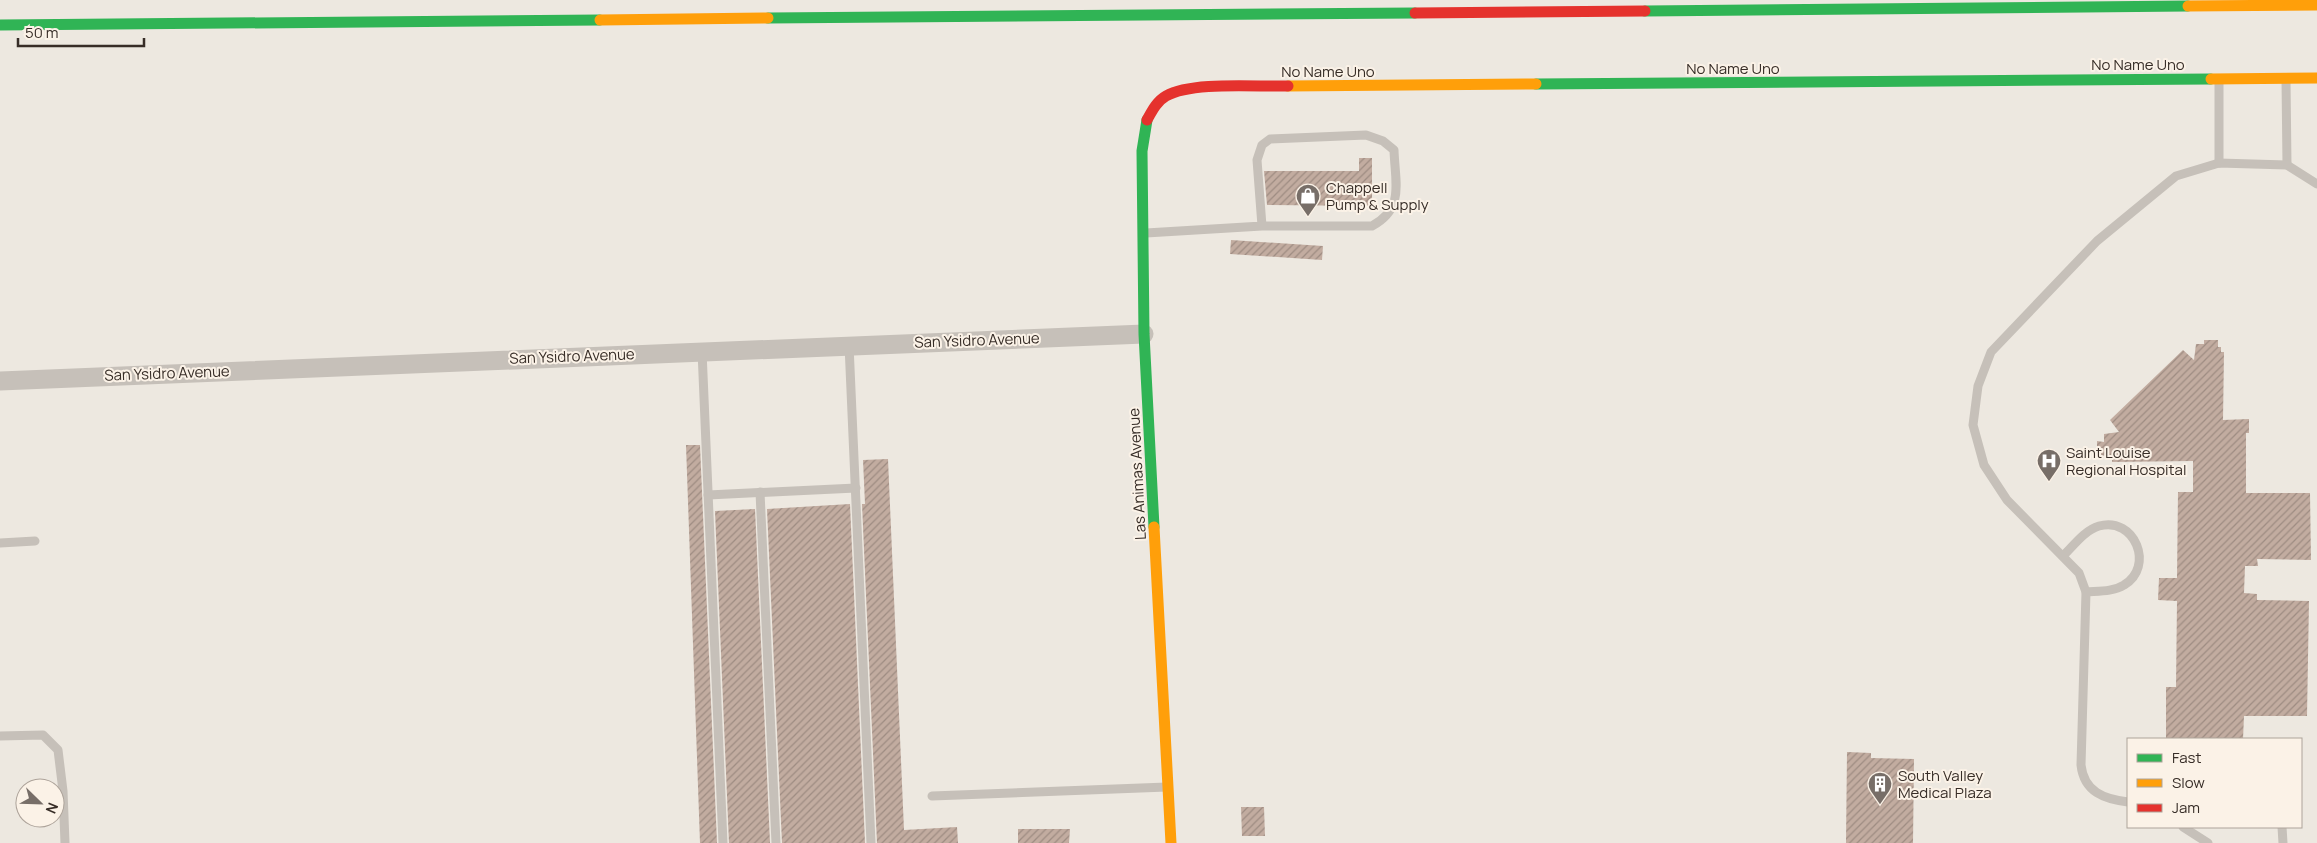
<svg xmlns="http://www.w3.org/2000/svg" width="2317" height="843" font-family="Manrope,sans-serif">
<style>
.building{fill:url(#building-hatch)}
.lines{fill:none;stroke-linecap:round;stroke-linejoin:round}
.lane{stroke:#c6c0b9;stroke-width:9}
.street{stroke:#c6c0b9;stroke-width:19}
.fast{stroke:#30b455;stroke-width:11}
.slow{stroke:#ff9f0a;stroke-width:11}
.jam{stroke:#e5322d;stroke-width:11}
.labels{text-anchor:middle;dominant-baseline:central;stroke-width:4;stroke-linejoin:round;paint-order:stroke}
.street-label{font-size:15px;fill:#372d27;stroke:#fbf2e7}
.poi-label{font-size:15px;fill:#372d27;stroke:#fbf2e7;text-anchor:start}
</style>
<defs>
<pattern id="building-hatch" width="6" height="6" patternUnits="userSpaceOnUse" patternTransform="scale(1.25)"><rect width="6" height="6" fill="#c2aca0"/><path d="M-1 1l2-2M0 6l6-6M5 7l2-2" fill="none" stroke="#9e8c82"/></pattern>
</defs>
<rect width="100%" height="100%" fill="#ede8e0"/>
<g class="building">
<path d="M1359 158H1372V206L1267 205 1264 171H1359Z"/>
<path d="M1231 240 1323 246 1322 260 1230 254Z"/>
<path d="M2204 340H2218V347H2221V352H2224L2223 420 2249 419V433H2246V493H2310L2311 560 2257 559 2258 566H2245L2244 593 2257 594V600L2309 601 2307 716H2244L2243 739H2166V687H2176L2177 601 2158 600 2159 578H2177L2178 492H2193V461L2112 462V458H2107V456L2097 455V441L2104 442V434L2119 432 2110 420 2183 350 2194 360 2196 344H2204Z"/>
<path d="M686 445H700L717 843H700Z"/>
<path d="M888 459 904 830 957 827 958 843H877L862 504H865L863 460Z"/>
<path d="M850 504 865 843H782L767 509Z"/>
<path d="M755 509 770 843H729L715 511Z"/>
<path d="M1847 752 1871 753V758L1914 759 1913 843H1846Z"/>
<path d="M1241 807H1264L1265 836H1242Z"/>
<path d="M1018 829H1070L1069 843H1018Z"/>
</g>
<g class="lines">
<g class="lane">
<path d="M2286 80 2287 165"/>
<path d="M2219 81V163"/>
<path d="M1146 233 1262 226H1372C1405 208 1395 183 1394 150L1383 141 1366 135 1270 139 1262 145 1257 160 1262 226"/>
<path d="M849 345 871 843"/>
<path d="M702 351 723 843"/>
<path d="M760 492 776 843"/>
<path d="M708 495 856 488"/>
<path d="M0 543 35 541"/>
<path d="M2064 555C2074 545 2085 530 2099 526 2135 516 2155 567 2124 585 2113 592 2098 591 2086 592"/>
<path d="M0 736 43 735 58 750 63 791 65 843"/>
<path d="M932 796 1167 787"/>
<path d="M2128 802C2104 799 2084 792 2081 765L2086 592 2079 573 2007 500 1984 465 1973 425 1978 386 1991 352 2097 241 2176 176 2219 163 2287 165 2317 184"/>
<path d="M2183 827 2208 843"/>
<path d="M2282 827 2283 843"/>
</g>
<path class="street" d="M0 381 1144 334"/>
<g class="fast">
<path d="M1645 11 2188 6"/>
<path d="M768 18 1415 13"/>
<path d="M0 25 600 20"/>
<path d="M1536 84 2211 79"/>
<path d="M1147 120 1142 151 1144 334 1154 527"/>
</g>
<g class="slow">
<path d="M2188 6 2317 5"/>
<path d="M600 20 768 18"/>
<path d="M2211 79 2317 78"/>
<path d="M1288 86 1536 84"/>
<path d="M1154 527 1171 843"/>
</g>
<g class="jam">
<path d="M1415 13 1645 11"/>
<path d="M1147 120C1152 111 1157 101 1166 96 1192 81 1257 87 1288 86"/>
</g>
</g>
<defs>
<symbol id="shop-pin" viewBox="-11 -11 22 30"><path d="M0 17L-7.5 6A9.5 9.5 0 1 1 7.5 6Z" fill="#776e68" stroke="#fbf2e7"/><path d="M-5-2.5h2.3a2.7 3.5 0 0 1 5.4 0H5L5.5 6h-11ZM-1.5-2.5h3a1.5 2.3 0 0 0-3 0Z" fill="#fff"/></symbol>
<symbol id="hospital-pin" viewBox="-11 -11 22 30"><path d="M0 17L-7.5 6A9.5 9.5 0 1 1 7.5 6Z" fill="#776e68" stroke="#fbf2e7"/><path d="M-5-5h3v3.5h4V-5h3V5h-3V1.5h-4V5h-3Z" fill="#fff"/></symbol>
<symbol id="building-pin" viewBox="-11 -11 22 30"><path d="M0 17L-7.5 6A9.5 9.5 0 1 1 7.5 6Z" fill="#776e68" stroke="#fbf2e7"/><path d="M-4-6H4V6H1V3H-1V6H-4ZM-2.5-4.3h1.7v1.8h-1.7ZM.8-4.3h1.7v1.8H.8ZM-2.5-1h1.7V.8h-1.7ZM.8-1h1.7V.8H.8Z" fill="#fff"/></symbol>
</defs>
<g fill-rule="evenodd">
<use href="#shop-pin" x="1294" y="182" width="28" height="38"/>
<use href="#hospital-pin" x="2035" y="447" width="28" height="38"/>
<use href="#building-pin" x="1866" y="770" width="28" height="38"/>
</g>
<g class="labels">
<g class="street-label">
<text x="2138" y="64">No Name Uno</text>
<text x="1733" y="68">No Name Uno</text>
<text x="1328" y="71">No Name Uno</text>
<text transform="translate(977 340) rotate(-2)">San Ysidro Avenue</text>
<text transform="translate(572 356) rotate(-2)">San Ysidro Avenue</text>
<text transform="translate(167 373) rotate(-2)">San Ysidro Avenue</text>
<text transform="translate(1137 474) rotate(-93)">Las Animas Avenue</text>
</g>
<g class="poi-label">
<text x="1326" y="187">Chappell<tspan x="1326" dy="17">Pump &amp; Supply</tspan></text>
<text x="2066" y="452">Saint Louise<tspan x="2066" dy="17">Regional Hospital</tspan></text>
<text x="1898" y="775">South Valley<tspan x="1898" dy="17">Medical Plaza</tspan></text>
</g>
</g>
<rect x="2127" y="738" width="175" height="90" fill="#fbf2e7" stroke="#ada39a"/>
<rect x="2137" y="754" width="25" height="8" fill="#30b455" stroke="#ada39a"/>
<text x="2172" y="763" font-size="15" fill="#372d27">Fast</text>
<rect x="2137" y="779" width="25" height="8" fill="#ff9f0a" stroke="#ada39a"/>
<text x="2172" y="788" font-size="15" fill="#372d27">Slow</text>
<rect x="2137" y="804" width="25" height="8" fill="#e5322d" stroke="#ada39a"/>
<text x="2172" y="813" font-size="15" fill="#372d27">Jam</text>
<g transform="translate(40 803) rotate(113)"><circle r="24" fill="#fbf2e7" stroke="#ada39a"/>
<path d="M0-4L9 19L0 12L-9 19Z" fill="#776e68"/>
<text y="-8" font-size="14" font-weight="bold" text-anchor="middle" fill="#372d27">N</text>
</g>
<path d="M18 38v8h126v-8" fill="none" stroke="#372d27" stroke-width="2.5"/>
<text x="25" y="38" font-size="15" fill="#372d27" stroke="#fbf2e7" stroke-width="4" paint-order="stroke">50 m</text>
</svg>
